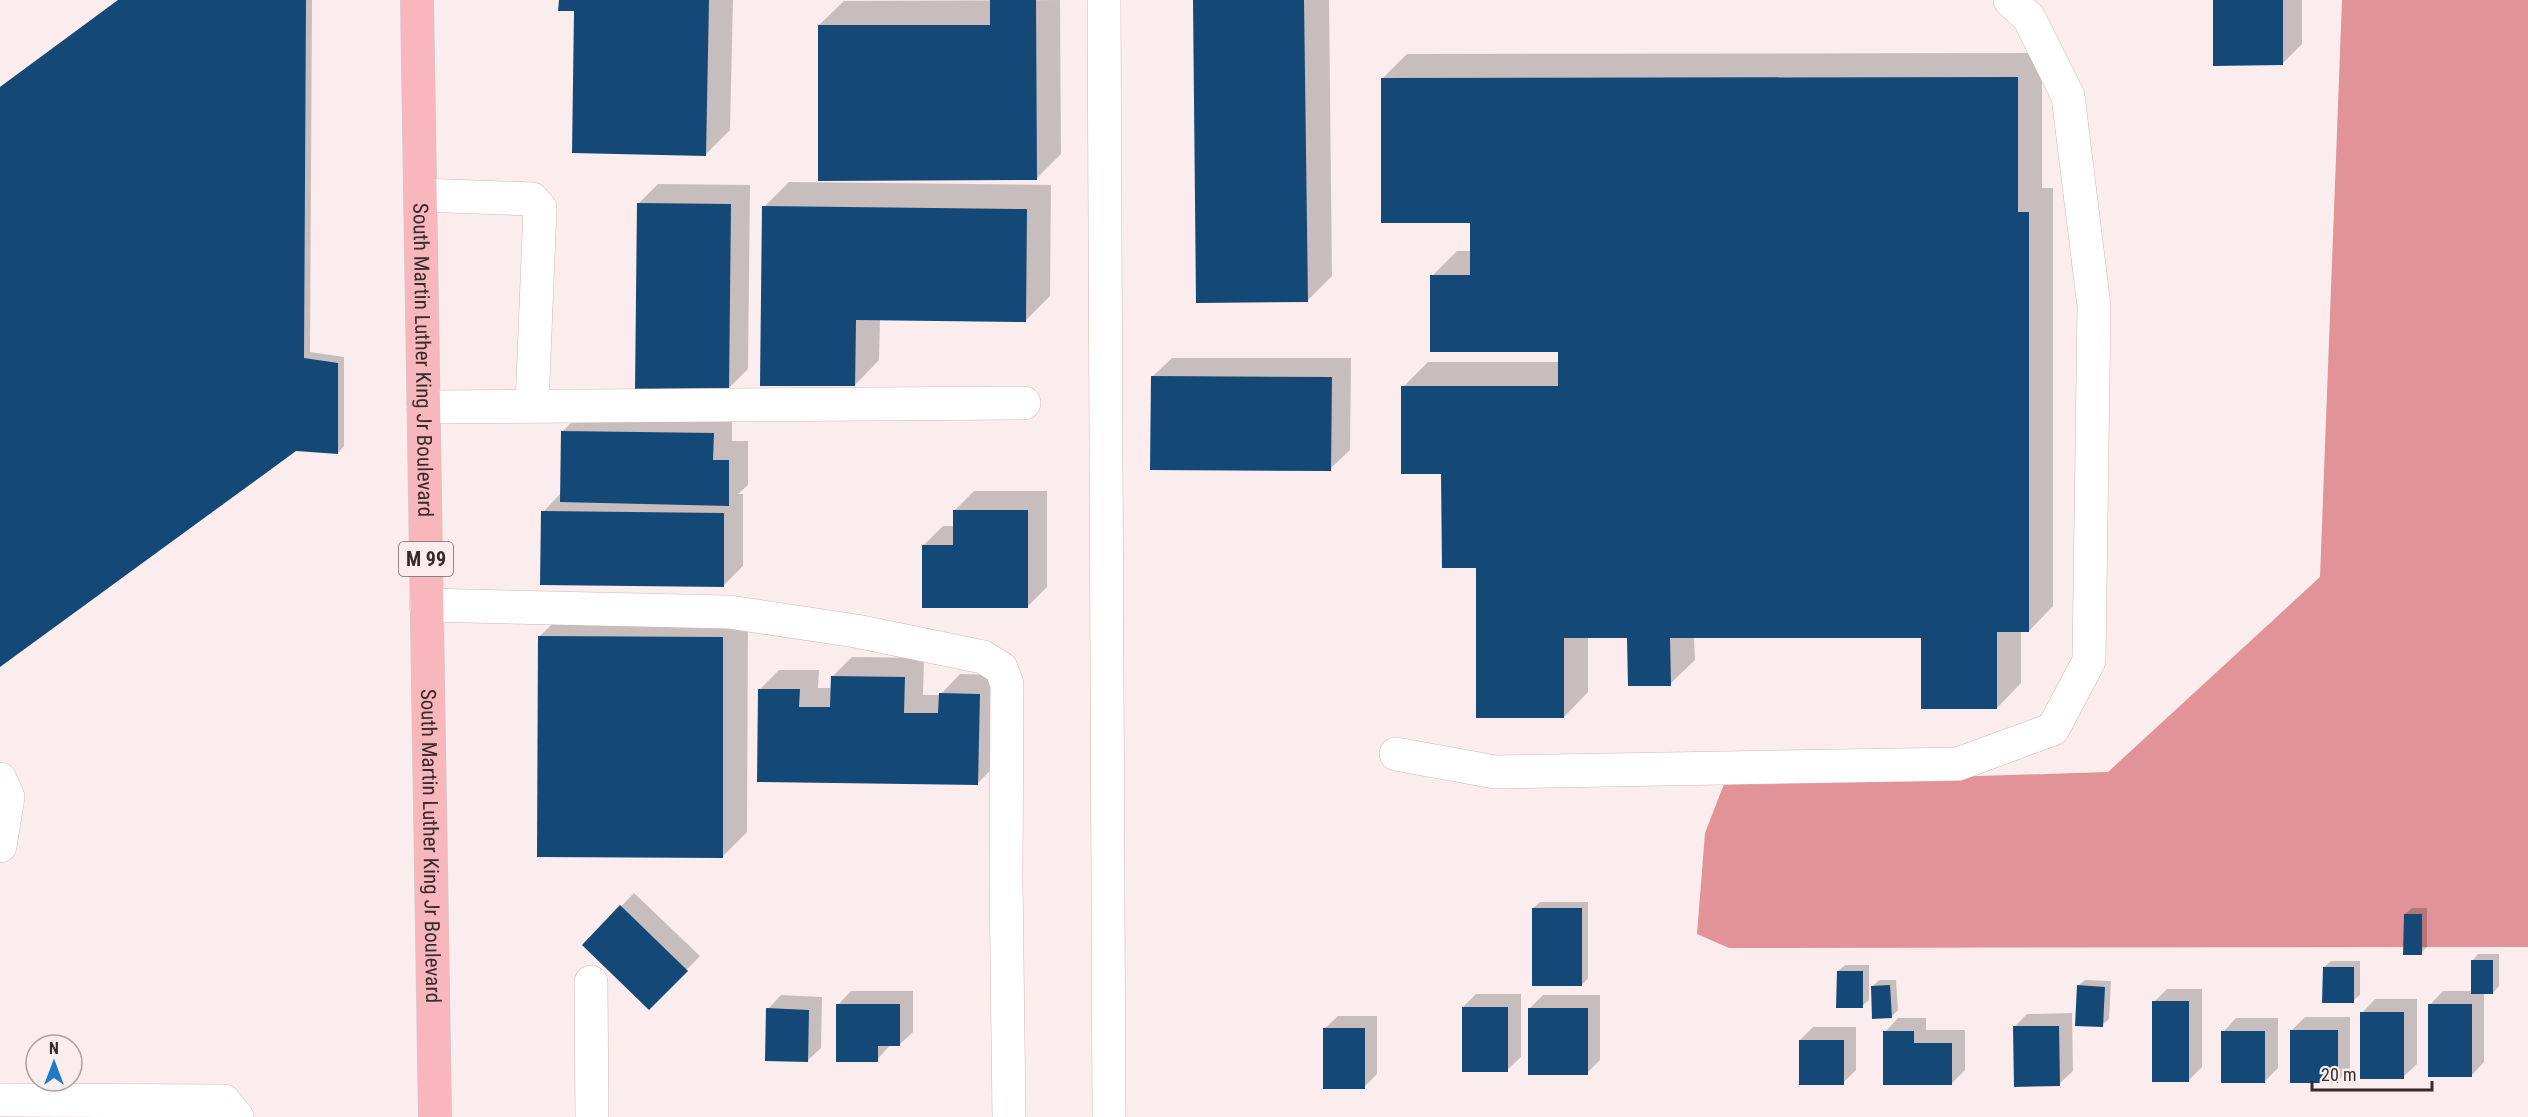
<svg xmlns="http://www.w3.org/2000/svg" width="2528" height="1117" font-family="'Roboto Condensed',sans-serif">
<style>
.forest{fill:#e29398}
.shadow{fill:#0003}
.building{fill:#144977}
.lines{fill:none;stroke-linecap:round;stroke-linejoin:round}
.minor-casing{stroke:#d5b5b6;stroke-width:34}
.major-casing{stroke:#cfcccc;stroke-width:34}
.minor{stroke:#fff;stroke-width:33}
.major{stroke:#f7b7bc;stroke-width:33}
.labels{text-anchor:middle;dominant-baseline:central;stroke-width:6;stroke-linejoin:round;paint-order:stroke}
.shield{fill:#fbeded;stroke:#726566;stroke-width:1.5}
.shield-label{font-size:20px;font-weight:bold;fill:#382b2c}
.street-label{font-size:21px;fill:#382b2c;stroke:#fbeded}
</style>
<rect width="100%" height="100%" fill="#fbeded"/>
<path class="forest" d="M2342 0H2528V947L1729 948 1697 934 1705 833 1724 784 2108 772 2320 577Z"/>
<g class="shadow">
<path d="M118 0H312L310 352 344 357V446L338 453 296 449 0 665V87Z"/>
<path d="M560 0H733L730 130 705 155 576 10Z"/>
<path d="M1060 0 1061 154 1036 179 819 25 844 1Z"/>
<path d="M1195 0H1329L1332 276 1307 301Z"/>
<path d="M2214 0H2302V44L2283 63Z"/>
<path d="M2042 53V188H2053V606L2029 631H2021V683L1997 708 1922 636 1694 637 1695 660 1670 684 1629 637H1588V692L1564 717 1477 567 1443 473 1403 387 1428 362H1559V350L1432 276 1457 251H1471V222L1383 78 1407 54Z"/>
<path d="M789 182 1051 185 1050 296 1025 321 880 319 879 360 855 385 764 207Z"/>
<path d="M658 184 750 185 748 369 728 389 638 204Z"/>
<path d="M1172 358H1351L1350 450 1330 469 1152 377Z"/>
<path d="M582 412 732 414V441H748V485L738 494H743V566L723 586 543 512 562 492 563 431Z"/>
<path d="M974 491H1047V587L1028 606 924 545 943 526H955V510Z"/>
<path d="M564 612 748 613 747 832 722 857 539 637Z"/>
<path d="M852 657 924 658 923 695H940L960 674 999 675 997 764 977 784 759 780 760 689 779 670H819L818 688H832V677Z"/>
<path d="M634 893 700 956 649 1008 584 945Z"/>
<path d="M1540 902H1588V978L1582 985 1533 908Z"/>
<path d="M2412 908H2427V947L2421 953 2405 914Z"/>
<path d="M2478 954H2499V986L2493 993H2484V1062L2471 1076 2430 1005 2443 991H2472V961Z"/>
<path d="M2331 961H2360V995L2353 1001 2324 967Z"/>
<path d="M1845 965H1869V1000L1862 1006 1838 971Z"/>
<path d="M1879 980H1896L1898 1010 1891 1017 1872 987Z"/>
<path d="M2085 980 2111 981 2109 1019 2102 1025 2078 986Z"/>
<path d="M2167 989H2202V1067L2189 1080 2154 1002Z"/>
<path d="M851 991H913V1032L899 1045H890L877 1060 838 1005Z"/>
<path d="M1476 994H1521V1057L1507 1070 1463 1007Z"/>
<path d="M781 995 822 997 821 1048 807 1061 768 1009Z"/>
<path d="M1543 995H1600V1060L1587 1073 1529 1009Z"/>
<path d="M2375 999H2417V1064L2403 1077 2362 1013Z"/>
<path d="M2072 1013 2073 1071 2059 1084 2014 1027 2027 1014Z"/>
<path d="M1338 1016H1377V1074L1364 1087 1324 1029Z"/>
<path d="M2305 1017H2350V1068L2337 1082 2292 1030Z"/>
<path d="M1898 1018H1926V1030H1965V1070L1952 1083 1885 1032Z"/>
<path d="M2236 1018H2278V1068L2264 1082 2223 1032Z"/>
<path d="M1813 1027H1856V1070L1843 1083 1800 1040Z"/>
</g>
<g class="building">
<path d="M118 0H306L304 358 338 363V454L296 451 0 667V87Z"/>
<path d="M559 0H709L706 156 572 153 574 11H558Z"/>
<path d="M990 0H1036L1037 180 818 181V25H990Z"/>
<path d="M1193 0H1304L1308 302 1196 303Z"/>
<path d="M2213 0H2283V65L2213 66Z"/>
<path d="M2018 77V212H2029V632H1997V709H1921V638H1670L1671 686H1628L1627 638H1564V718H1476V568H1442L1441 474H1401V386H1558V352H1430V275H1470V223H1381V78Z"/>
<path d="M637 203 731 204 729 391 635 390Z"/>
<path d="M762 206 1027 209 1026 322 856 320 855 386H760Z"/>
<path d="M1151 376 1332 377 1331 471 1150 470Z"/>
<path d="M561 431 714 433 713 460H729V506L560 502Z"/>
<path d="M953 510H1028V608H922V545H953Z"/>
<path d="M541 511 724 513V587L540 585Z"/>
<path d="M538 636 723 637V858L537 857Z"/>
<path d="M831 676 905 677 904 713H938L939 693 980 694 978 785 757 782 758 689H800L799 707H830Z"/>
<path d="M620 905 688 971 649 1010 582 945Z"/>
<rect x="1532" y="908" width="50" height="78"/>
<path d="M2404 914H2422V955H2403Z"/>
<rect x="2471" y="960" width="22" height="34"/>
<path d="M2323 967H2354V1003H2322Z"/>
<path d="M1837 971H1863V1008H1836Z"/>
<path d="M1890 985 1892 1018 1872 1019 1871 986Z"/>
<path d="M2077 985 2105 987 2103 1027 2075 1026Z"/>
<rect x="2152" y="1001" width="37" height="81"/>
<path d="M836 1004H900V1046H878V1062H836Z"/>
<rect x="2428" y="1004" width="44" height="73"/>
<rect x="1462" y="1007" width="46" height="65"/>
<path d="M766 1008 809 1010 808 1062 765 1061Z"/>
<rect x="1528" y="1008" width="60" height="67"/>
<rect x="2360" y="1012" width="44" height="67"/>
<path d="M2013 1026H2059L2060 1086 2014 1087Z"/>
<rect x="1323" y="1028" width="42" height="61"/>
<rect x="2290" y="1030" width="48" height="53"/>
<path d="M1883 1031H1914V1043H1952V1085H1883Z"/>
<rect x="2221" y="1031" width="44" height="52"/>
<rect x="1799" y="1040" width="45" height="45"/>
</g>
<g class="lines">
<defs>
<g id="minor">
<path d="M1104 0 1109 1117"/>
<path d="M421 195 532 199 540 208 532 406"/>
<path d="M423 407 1024 403"/>
<path d="M426 605 729 612 856 631 983 657 1001 668 1007 684 1006 878 1009 1117"/>
<path d="M1396 754 1495 772 1958 764 2053 729 2089 661 2094 306 2068 96 2029 18 2010 0"/>
<path d="M0 779 8 797 0 846"/>
<path d="M591 982 592 1117"/>
<path d="M0 1100 224 1101 237 1117"/>
</g>
<g id="major">
<path id="s1" d="M417 0 435 1117"/>
</g>
</defs>
<use href="#minor" class="minor-casing"/>
<use href="#major" class="major-casing"/>
<use href="#minor" class="minor"/>
<use href="#major" class="major"/>
</g>
<g class="labels">
<rect class="shield" x="399" y="542" width="54" height="34" rx="4.5"/>
<g class="shield-label">
<text x="426" y="559">M 99</text>
</g>
<g class="street-label">
<text stroke="none"><textPath href="#s1" startOffset="360">South Martin Luther King Jr Boulevard</textPath></text>
<text stroke="none"><textPath href="#s1" startOffset="846">South Martin Luther King Jr Boulevard</textPath></text>
</g>
</g>
<g transform="translate(54 1063)"><circle r="28" fill="#fbeded" stroke="#ad9fa0" stroke-width="1.5"/>
<path d="M0-4.5L10 22L0 15L-10 22Z" fill="#1f7bc8"/>
<text y="-9" font-size="16" font-weight="bold" text-anchor="middle" fill="#382b2c">N</text>
</g>
<path d="M2312 1081v9h120v-9" fill="none" stroke="#382b2c" stroke-width="3"/>
<text x="2321" y="1081" font-size="18" fill="#382b2c" stroke="#fbeded" stroke-width="4.5" paint-order="stroke">20 m</text>
</svg>
